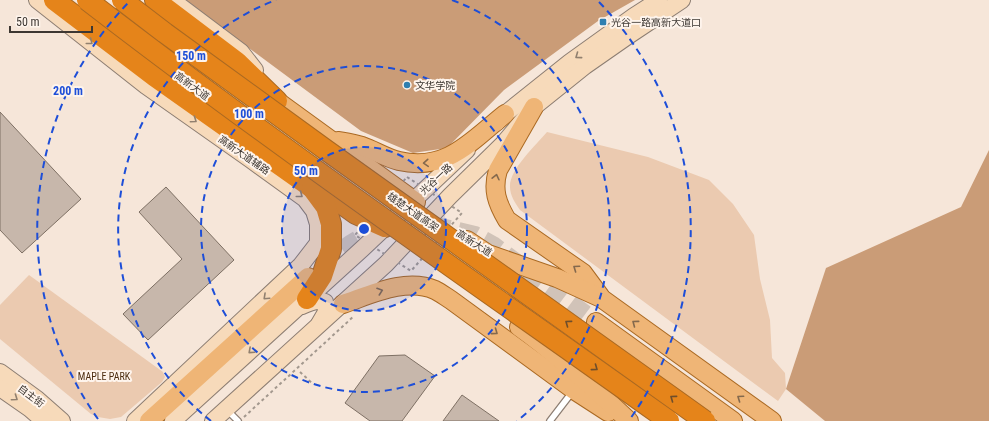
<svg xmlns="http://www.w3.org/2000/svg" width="989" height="421" font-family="'Roboto Condensed','Noto Sans SC',sans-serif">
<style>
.green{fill:#ebcab0}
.forest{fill:#ca9c77}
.building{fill:#c7b7ab;stroke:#7e7064}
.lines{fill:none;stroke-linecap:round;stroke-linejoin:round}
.primary-tunnel{stroke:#d1c3b8;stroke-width:18;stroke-dasharray:18 9;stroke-linecap:butt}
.lane-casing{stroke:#8c7d72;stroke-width:8}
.secondary-casing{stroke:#8c7d72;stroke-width:18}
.primary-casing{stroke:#aa6922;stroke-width:20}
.highway-casing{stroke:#aa6922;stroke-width:22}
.path{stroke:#a3988e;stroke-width:2;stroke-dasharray:3 3;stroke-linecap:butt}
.lane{stroke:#fff;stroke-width:5.5}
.secondary{stroke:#f7daba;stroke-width:16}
.primary{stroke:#efb576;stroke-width:18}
.highway{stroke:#e5841a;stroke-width:20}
.highway-bridge-casing{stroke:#aa6922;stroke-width:22;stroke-linecap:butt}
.highway-bridge{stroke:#e5841a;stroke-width:20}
.oneway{stroke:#91806f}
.oneway2{stroke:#84694d}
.oneway3{stroke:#6f4e2b}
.ring{fill:none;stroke:#1d4ed8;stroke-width:2;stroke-dasharray:7 5}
.poi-dot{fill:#2f7fb0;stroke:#fef4ec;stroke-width:1.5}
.labels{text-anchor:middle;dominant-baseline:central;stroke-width:4;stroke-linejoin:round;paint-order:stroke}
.poi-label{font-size:10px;fill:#3d3732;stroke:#fef4ec;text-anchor:start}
.street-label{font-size:10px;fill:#3d3732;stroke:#fef4ec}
.park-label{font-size:10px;fill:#4d2d10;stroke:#fef4ec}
.centre{fill:#1d4ed8;stroke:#fef4ec;stroke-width:2}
.ring-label{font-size:12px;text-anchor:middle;font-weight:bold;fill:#1d4ed8;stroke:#fef4ec;stroke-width:4;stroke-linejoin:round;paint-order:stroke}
</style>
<rect width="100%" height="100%" fill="#f6e6d9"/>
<g class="green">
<path d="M547 132 648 157 709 180 733 204 754 235 760 279 770 320 772 358 785 373 786 389 778 401 520 210C515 203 510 195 510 187 509 170 536 145 547 132Z"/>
<path d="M29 275 163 372 165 377 162 382 121 417 110 419 98 417 91 414 0 339V305Z"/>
</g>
<g class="forest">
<path d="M184 0H635L598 21 504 90 447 148 413 153 361 131Z"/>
<path d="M989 150V421H825L786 389 826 268 961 207Z"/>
</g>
<g class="building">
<path d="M0 112 81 199 22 253 0 230Z"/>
<path d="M166 187 234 260 148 340 123 314 182 259 139 212Z"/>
<path d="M405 355 435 376 402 421H370L345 403 379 356Z"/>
<path d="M462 395 499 421H443Z"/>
</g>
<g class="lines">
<g class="primary-tunnel">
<path d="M432 225 475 235 493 245 596 322"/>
<path d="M321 266C342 250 357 235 385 230"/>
</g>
<defs>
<g id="lane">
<path d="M228 411 238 421"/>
<path d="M550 421 573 391"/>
</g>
<g id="secondary">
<path d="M37 0 146 86 251 160 305 199 314 211 318 224V243L301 265 135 421"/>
<path d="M172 0 241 52 255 70"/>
<path d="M496 123 505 114 570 62 634 16 659 0"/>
<path d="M302 306C310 303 317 298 325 302L326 312 319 324"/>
<path d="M0 372 37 399 62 421"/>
<path d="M0 388 30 409 44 421"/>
<path d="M173 421 362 249 467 150"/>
<path d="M213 421 386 264 450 196 503 144 534 107 585 66 628 36 682 0"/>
</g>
<g id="primary">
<path d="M265 93 277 101 416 202"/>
<path d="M534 107 498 170C492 190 497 203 507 220L583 273 600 296"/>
<path d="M338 141C346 142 354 144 362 146 374 150 386 158 399 161 447 172 471 141 505 114"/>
<path d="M467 240 488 254 557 278 601 298 772 421"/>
<path d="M343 304C370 295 406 277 435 290 441 293 446 297 451 300L574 390 608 412"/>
<path d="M596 322 733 421"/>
<path d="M519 327C558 355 594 388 629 421"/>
<path d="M149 421 308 277"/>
</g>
<g id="highway">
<path d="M54 0 154 76 312 188 335 199 356 214 385 227"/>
<path d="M155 0 237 62 277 101"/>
<path d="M307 299 322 276 331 249V224L326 207 312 188"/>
</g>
</defs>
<use href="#lane" class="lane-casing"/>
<use href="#secondary" class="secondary-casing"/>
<use href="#primary" class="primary-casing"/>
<use href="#highway" class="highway-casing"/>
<g class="path">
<path d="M407 177 462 213 411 271 355 235Z"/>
<path d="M300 372 313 384"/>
<path d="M244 417 354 316"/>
</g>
<use href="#lane" class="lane"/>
<use href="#secondary" class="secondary"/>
<use href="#primary" class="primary"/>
<use href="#highway" class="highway"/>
<defs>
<g id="highway-bridge">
<path d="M87 0C276 146 474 282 669 421"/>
<path d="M122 0 165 33 326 150 705 421"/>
</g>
</defs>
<use href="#highway-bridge" class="highway-bridge-casing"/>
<use href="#highway-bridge" class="highway-bridge"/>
</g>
<defs><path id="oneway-chevron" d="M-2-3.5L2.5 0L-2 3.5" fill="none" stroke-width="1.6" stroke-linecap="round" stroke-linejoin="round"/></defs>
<g class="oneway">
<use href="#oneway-chevron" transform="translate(90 42) rotate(38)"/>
<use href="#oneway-chevron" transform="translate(578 56) rotate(144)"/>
<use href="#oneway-chevron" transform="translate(194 120) rotate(35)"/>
<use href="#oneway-chevron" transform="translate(300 195) rotate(38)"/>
<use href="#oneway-chevron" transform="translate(266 297) rotate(137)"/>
<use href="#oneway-chevron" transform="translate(251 351) rotate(138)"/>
<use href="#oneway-chevron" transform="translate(15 398) rotate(35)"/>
</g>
<g class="oneway2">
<use href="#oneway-chevron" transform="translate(426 163) rotate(176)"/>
<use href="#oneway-chevron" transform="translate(496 177) rotate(-77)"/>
<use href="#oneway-chevron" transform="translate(576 268) rotate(-145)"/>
<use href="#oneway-chevron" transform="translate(380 291) rotate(-19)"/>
<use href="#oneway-chevron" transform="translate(635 323) rotate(-143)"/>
<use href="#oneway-chevron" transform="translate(495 332) rotate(36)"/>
<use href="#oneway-chevron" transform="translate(740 398) rotate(-145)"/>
</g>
<g class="oneway3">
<use href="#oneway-chevron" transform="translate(568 323) rotate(-144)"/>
<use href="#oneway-chevron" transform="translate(595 368) rotate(36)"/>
<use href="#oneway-chevron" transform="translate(673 398) rotate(-144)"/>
</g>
<circle cx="364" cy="229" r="82" fill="#1d4ed8" fill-opacity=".12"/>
<g class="ring">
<circle cx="364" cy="229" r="82"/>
<circle cx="364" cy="229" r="163"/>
<path d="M211 421A245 245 0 0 1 276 0M452 0A245 245 0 0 1 517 421"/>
<path d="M98 419A327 327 0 0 1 129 2M599 2A327 327 0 0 1 630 419"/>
</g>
<g class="poi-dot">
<rect x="599" y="18" width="8" height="8" rx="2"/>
<circle cx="407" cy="85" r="4"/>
</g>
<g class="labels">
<g class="poi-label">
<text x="611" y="22">光谷一路高新大道口</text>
<text x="415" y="85">文华学院</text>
</g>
<g class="street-label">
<text transform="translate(192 86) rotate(36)">高新大道</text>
<text transform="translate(244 155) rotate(35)">高新大道辅路</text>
<text transform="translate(436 179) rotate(-43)">光谷一路</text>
<text transform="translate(413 212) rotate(35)">雄楚大道高架</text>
<text transform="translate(474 243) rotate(32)">高新大道</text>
<text transform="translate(31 396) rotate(37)">自主街</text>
</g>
<g class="park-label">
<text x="104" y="376">MAPLE PARK</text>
</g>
</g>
<circle cx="364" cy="229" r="6" class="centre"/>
<g class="ring-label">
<text x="191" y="60">150 m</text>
<text x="68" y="95">200 m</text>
<text x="249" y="118">100 m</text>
<text x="306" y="175">50 m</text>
</g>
<path d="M10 26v6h82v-6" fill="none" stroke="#3d3732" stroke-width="2"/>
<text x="16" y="26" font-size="12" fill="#3d3732" stroke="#fef4ec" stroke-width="3" paint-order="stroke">50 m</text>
</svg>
